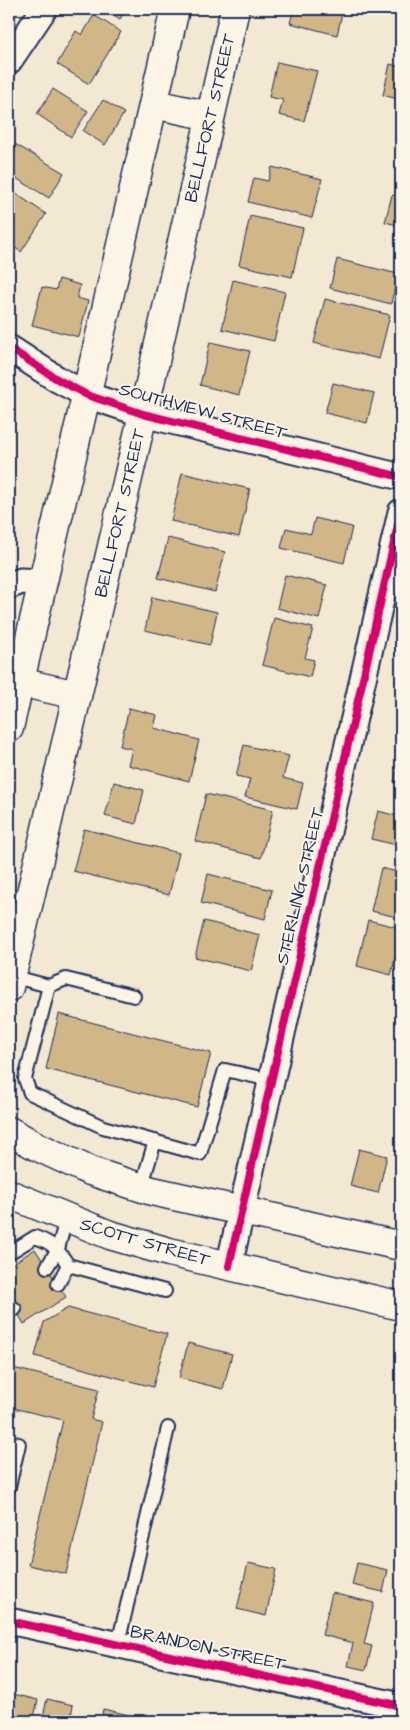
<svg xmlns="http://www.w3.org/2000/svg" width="410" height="1730" font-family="'Architects Daughter',sans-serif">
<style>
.building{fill:#d1b687;stroke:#1b2f5e}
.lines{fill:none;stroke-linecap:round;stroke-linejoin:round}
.lane-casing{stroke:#1b2f5e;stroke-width:16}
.street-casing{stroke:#1b2f5e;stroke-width:29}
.secondary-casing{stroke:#1b2f5e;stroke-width:31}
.lane{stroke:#fcf5e5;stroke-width:12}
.street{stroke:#fcf5e5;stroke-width:25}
.secondary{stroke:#fcf5e5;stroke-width:28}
.cycleway-casing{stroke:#fcf5e5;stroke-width:11}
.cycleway{stroke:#d6006c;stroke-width:8}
.labels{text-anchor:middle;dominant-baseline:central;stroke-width:4;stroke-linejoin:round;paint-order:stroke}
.street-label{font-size:18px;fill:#1b2f5e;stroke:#fcf5e5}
</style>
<rect width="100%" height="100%" fill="#f3e8d2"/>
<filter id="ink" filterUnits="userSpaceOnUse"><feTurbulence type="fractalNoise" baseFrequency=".02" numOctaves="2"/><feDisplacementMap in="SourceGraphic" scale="10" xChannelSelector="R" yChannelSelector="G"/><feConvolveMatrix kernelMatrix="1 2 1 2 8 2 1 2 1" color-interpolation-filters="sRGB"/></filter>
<g filter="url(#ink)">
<g class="building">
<path d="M105 9H126L120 19Z"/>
<path d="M294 9H343L337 35 290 23Z"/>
<path d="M94 15 121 32 89 84 57 64 76 31 82 35Z"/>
<path d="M277 62 317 71 304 121 279 115 283 100 269 97Z"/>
<path d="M390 64 401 67V100L383 95Z"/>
<path d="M53 89 88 111 71 137 37 114Z"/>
<path d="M103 100 124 113 105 145 83 131Z"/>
<path d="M15 144 64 173 49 198 9 174V154Z"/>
<path d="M272 167 322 179 312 218 248 202 254 178 268 181Z"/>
<path d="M9 189 46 214 21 252 9 243Z"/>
<path d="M392 195 401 197V226L385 222Z"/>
<path d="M250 216 303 228 292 277 239 265Z"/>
<path d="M337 259 398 274 391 304 330 288Z"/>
<path d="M59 279 80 285 77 298 88 301 79 337 32 325 42 287 56 290Z"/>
<path d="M233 280 285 292 274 341 222 329Z"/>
<path d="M325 299 390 315 379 359 314 343Z"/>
<path d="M210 342 250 351 239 395 200 385Z"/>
<path d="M333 383 374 393 367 423 325 413Z"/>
<path d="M182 473 250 489 239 537 171 521Z"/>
<path d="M315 518 352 527 344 563 281 548 286 528 311 534Z"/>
<path d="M168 538 225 552 215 592 158 578Z"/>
<path d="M285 575 327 585 319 619 277 608Z"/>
<path d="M152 597 217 612 210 645 145 630Z"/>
<path d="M274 618 313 628 305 658 314 660 310 677 262 665Z"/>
<path d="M129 708 157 715 154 728 199 740 189 781 128 765 132 749 120 746Z"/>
<path d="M244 745 289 756 283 778 303 783 297 809 245 797 250 779 236 776Z"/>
<path d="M401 755V784L394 782Z"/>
<path d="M114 782 144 790 136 824 105 816Z"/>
<path d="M206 794 273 810 261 858 195 841Z"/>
<path d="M378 811 401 817V846L371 839Z"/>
<path d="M84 829 179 853 169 895 73 871Z"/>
<path d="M381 868 401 873V918L371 911Z"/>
<path d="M208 874 272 890 265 919 201 903Z"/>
<path d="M368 920 401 928V935L391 975 357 966Z"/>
<path d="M204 921 260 935 251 971 195 957Z"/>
<path d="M59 1014 211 1053 197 1107 46 1069Z"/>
<path d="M359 1149 387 1156 378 1193 350 1186Z"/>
<path d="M35 1249 66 1297 24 1324 9 1298V1266Z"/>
<path d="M68 1308 167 1334 153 1387 35 1356 44 1322Z"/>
<path d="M188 1343 232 1354 223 1389 179 1378Z"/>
<path d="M9 1367 99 1389 91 1419 102 1422 66 1574 28 1565 63 1420 9 1407Z"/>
<path d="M401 1418V1443L396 1441Z"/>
<path d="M248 1563 276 1569 266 1616 237 1609Z"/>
<path d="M357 1563 388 1570 383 1592 352 1585Z"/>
<path d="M332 1593 374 1603 364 1644 372 1646 366 1670 348 1666 353 1643 322 1635Z"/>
<path d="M9 1693 38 1700 33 1721H9Z"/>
<path d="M47 1699 73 1705 70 1721H42Z"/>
<path d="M103 1709 129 1715 128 1721H101Z"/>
</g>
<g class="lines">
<defs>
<g id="lane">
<path d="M11 976 49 986"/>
<path d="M134 996 66 979 49 986 25 1079 30 1093 103 1127 200 1154 225 1070 271 1080"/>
<path d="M141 1188 155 1141"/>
<path d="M9 1253 35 1237C53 1243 58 1249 68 1265L58 1284"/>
<path d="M68 1265 165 1291"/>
<path d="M47 1267 58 1249 66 1219"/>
<path d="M9 1305 15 1309"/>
<path d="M9 1442 19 1444 9 1487"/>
<path d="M118 1644 168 1428"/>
</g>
<g id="street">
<path d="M9 61 44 9"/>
<path d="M9 348 57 379 87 395 143 414 401 477"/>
<path d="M9 586 21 581 41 582"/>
<path d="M229 1266 401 512"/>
<path d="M9 1621 401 1706"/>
</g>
<g id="secondary">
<path d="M154 104 210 116"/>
<path d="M19 682 77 695"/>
<path d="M9 728C64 488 121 249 175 9"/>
<path d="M9 987 143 414 235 9"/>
<path d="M9 1131 36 1146 90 1171 152 1191 401 1246"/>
<path d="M9 1194 110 1235 169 1252 401 1306"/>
</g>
</defs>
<use href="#lane" class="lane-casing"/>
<use href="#street" class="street-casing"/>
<use href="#secondary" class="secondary-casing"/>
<use href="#lane" class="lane"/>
<use href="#street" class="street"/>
<use href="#secondary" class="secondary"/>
<defs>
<g id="cycleway">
<path d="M9 348 57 379 87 395 143 414 401 477"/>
<path d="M229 1266 401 512"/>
<path d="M9 1621 401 1706"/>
</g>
</defs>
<use href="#cycleway" class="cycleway-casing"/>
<use href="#cycleway" class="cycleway"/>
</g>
</g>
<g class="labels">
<g class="street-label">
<text transform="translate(210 118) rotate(-77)">BELLFORT STREET</text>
<text transform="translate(203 411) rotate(15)">SOUTHVIEW STREET</text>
<text transform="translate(120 513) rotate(-77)">BELLFORT STREET</text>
<text transform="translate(300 886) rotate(-77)">STERLING STREET</text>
<text transform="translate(145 1242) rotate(16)">SCOTT STREET</text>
<text transform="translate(208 1648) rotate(12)">BRANDON STREET</text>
</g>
</g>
<rect width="410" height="1730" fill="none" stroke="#fcf5e5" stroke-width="30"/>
<rect x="15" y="15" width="380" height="1700" fill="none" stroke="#1b2f5e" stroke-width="2" filter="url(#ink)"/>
</svg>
